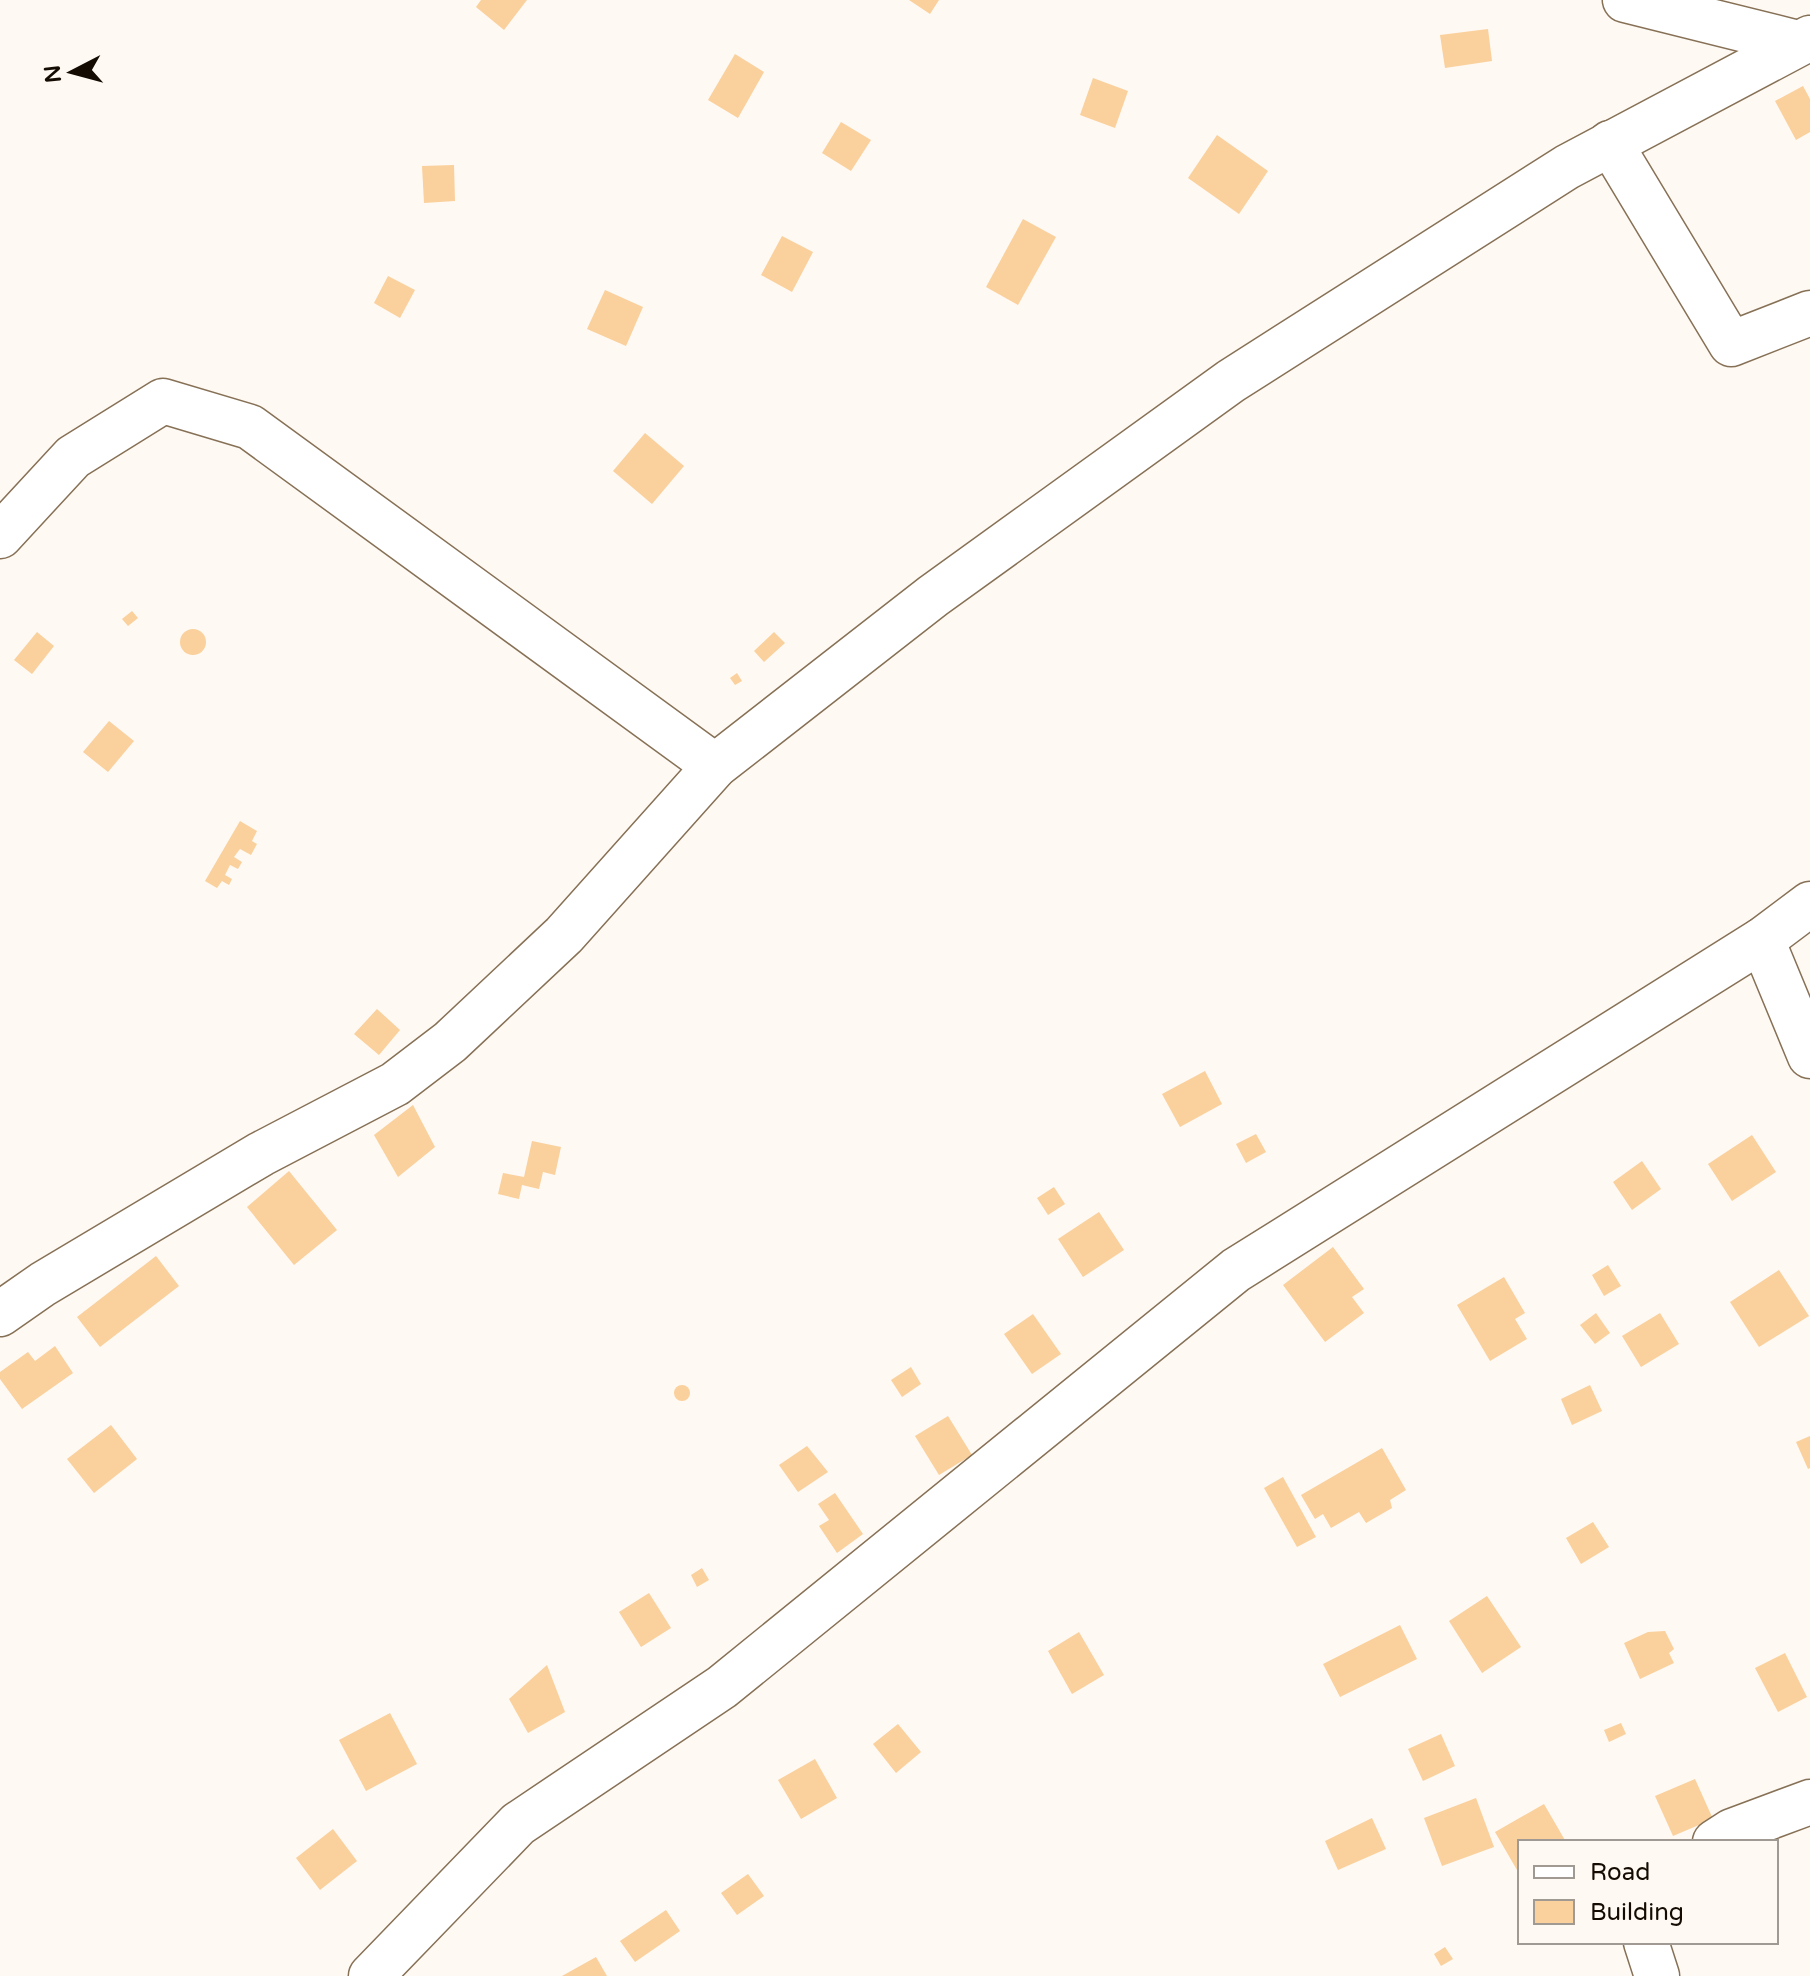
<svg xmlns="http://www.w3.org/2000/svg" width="1810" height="1976" font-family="'Varela Round',sans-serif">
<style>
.building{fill:#fad09c}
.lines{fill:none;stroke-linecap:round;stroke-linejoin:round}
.minor-casing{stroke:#877156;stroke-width:47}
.minor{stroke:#fff;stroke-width:44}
</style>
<rect width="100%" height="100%" fill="#fef9f3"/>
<g class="building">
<path d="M481 0H527L504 30 476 7Z"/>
<path d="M909 0H939L930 14Z"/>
<path d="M1488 29 1492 61 1445 68 1440 35Z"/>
<path d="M735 54 764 72 738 118 708 100Z"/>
<path d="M1093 78 1128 91 1115 128 1080 115Z"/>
<path d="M1803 86 1810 99V132L1796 140 1775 101Z"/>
<path d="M841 122 871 140 851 171 822 153Z"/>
<path d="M1217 135 1268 171 1239 214 1188 178Z"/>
<path d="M454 165 455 201 424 203 422 166Z"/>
<path d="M1023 219 1056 237 1018 305 986 287Z"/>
<path d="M782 236 813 252 792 292 761 275Z"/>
<path d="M388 276 415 290 400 318 374 303Z"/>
<path d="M605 290 643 307 626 346 587 329Z"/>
<path d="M645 433 684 466 652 504 613 471Z"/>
<path d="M132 611 138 618 128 626 122 619Z"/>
<circle cx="193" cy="642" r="13"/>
<path d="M37 632 54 646 32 674 14 660Z"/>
<path d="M774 632 785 643 764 662 754 651Z"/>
<path d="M737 673 742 681 735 685 730 678Z"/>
<path d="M109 721 134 741 108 772 83 752Z"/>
<path d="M240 821 257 831 252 841 257 844 251 855 240 849 234 857 242 862 238 869 230 865 225 875 232 879 229 885 222 881 217 888 205 881Z"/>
<path d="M377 1009 400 1030 379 1055 354 1034Z"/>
<path d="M1205 1071 1222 1104 1180 1127 1162 1094Z"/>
<path d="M413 1105 435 1147 398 1177 374 1135Z"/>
<path d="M1256 1134 1266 1152 1246 1163 1236 1144Z"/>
<path d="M1752 1135 1776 1172 1732 1201 1708 1164Z"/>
<path d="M532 1141 561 1147 555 1175 543 1172 539 1189 522 1185 519 1199 498 1194 503 1173 524 1177Z"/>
<path d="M1642 1161 1661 1189 1632 1210 1613 1182Z"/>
<path d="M289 1171 337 1230 294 1265 247 1207Z"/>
<path d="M1054 1187 1065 1204 1048 1215 1037 1198Z"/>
<path d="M1099 1212 1124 1250 1083 1277 1058 1239Z"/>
<path d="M1333 1247 1364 1289 1352 1297 1364 1313 1325 1342 1283 1285Z"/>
<path d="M156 1256 179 1286 100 1347 77 1317Z"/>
<path d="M1608 1265 1621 1286 1604 1296 1592 1275Z"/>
<path d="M1779 1270 1809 1316 1759 1347 1730 1302Z"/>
<path d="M1504 1277 1525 1313 1515 1319 1527 1339 1490 1361 1457 1305Z"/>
<path d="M1596 1313 1610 1333 1595 1344 1580 1325Z"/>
<path d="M1660 1313 1679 1344 1641 1367 1622 1336Z"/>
<path d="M1033 1314 1061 1354 1032 1374 1004 1334Z"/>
<path d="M55 1346 73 1373 22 1409 0 1379V1372L28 1352 35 1361Z"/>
<path d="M911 1367 921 1384 902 1397 891 1380Z"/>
<path d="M1590 1385 1602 1411 1572 1425 1561 1399Z"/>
<circle cx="682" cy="1393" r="8"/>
<path d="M948 1416 972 1455 939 1475 915 1436Z"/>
<path d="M111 1425 137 1459 94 1493 67 1459Z"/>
<path d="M1810 1436V1468L1808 1469 1796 1442Z"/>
<path d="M807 1446 828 1472 798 1492 779 1465Z"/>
<path d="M1382 1448 1406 1490 1390 1500 1392 1508 1366 1523 1359 1512 1331 1528 1323 1514 1315 1519 1301 1495Z"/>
<path d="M1283 1477 1316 1537 1297 1547 1264 1488Z"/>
<path d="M835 1493 863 1534 837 1553 819 1526 829 1520 818 1504Z"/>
<path d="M1593 1522 1609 1547 1581 1564 1566 1538Z"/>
<path d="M702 1568 709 1580 697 1587 691 1575Z"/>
<path d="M649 1593 671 1628 641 1647 619 1612Z"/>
<path d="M1487 1596 1521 1647 1482 1673 1449 1621Z"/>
<path d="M1400 1625 1417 1659 1340 1697 1323 1664Z"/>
<path d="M1665 1631 1674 1649 1669 1653 1674 1663 1640 1679 1624 1643 1648 1632Z"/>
<path d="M1079 1632 1104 1675 1072 1694 1048 1651Z"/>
<path d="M1785 1653 1807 1697 1778 1712 1755 1668Z"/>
<path d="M547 1665 565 1712 528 1733 509 1699Z"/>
<path d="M390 1713 417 1764 366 1791 339 1740Z"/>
<path d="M1621 1723 1626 1734 1609 1742 1604 1730Z"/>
<path d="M898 1724 921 1752 896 1773 873 1744Z"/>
<path d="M1441 1734 1455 1766 1423 1781 1408 1749Z"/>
<path d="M815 1759 837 1798 801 1819 778 1780Z"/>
<path d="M1695 1779 1713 1819 1673 1836 1655 1796Z"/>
<path d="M1476 1798 1494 1847 1442 1866 1424 1818Z"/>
<path d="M1544 1804 1566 1842H1520L1517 1870 1495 1832Z"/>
<path d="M1372 1818 1386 1849 1338 1870 1325 1841Z"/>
<path d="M333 1829 357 1861 320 1890 296 1858Z"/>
<path d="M748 1874 764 1896 737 1915 721 1893Z"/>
<path d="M666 1910 680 1931 635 1962 620 1941Z"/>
<path d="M1445 1947 1453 1959 1441 1966 1434 1954Z"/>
<path d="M596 1957 607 1976H562Z"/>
</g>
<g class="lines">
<defs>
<g id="minor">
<path d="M1625 0 1798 43"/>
<path d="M1610 143 1731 344 1810 313"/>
<path d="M0 536 73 457 163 401 250 427 715 766"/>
<path d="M1762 940 1810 1056"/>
<path d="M0 1314 43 1284 261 1154 395 1084 450 1042 564 935 715 766 933 596 1231 381 1567 167 1810 38"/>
<path d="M1715 1842 1732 1831 1810 1802"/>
<path d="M1646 1942 1657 1976"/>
<path d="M371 1976 518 1824 722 1687 1236 1270 1762 940 1810 904"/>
</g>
</defs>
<use href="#minor" class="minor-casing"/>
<use href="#minor" class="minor"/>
</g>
<rect x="1518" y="1840" width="260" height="104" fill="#fef9f3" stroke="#a09a93" stroke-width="2"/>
<rect x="1534" y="1866" width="40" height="12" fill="#ffffff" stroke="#a09a93" stroke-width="2"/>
<text x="1590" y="1880" font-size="24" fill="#140c03">Road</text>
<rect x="1534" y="1900" width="40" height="24" fill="#fad09c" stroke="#a09a93" stroke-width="2"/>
<text x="1590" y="1920" font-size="24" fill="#140c03">Building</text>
<g transform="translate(72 72) rotate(264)" stroke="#fef9f3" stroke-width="6" paint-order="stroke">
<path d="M0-6L14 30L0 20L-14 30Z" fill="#140c03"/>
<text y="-12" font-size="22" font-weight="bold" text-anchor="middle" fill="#140c03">N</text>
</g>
</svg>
